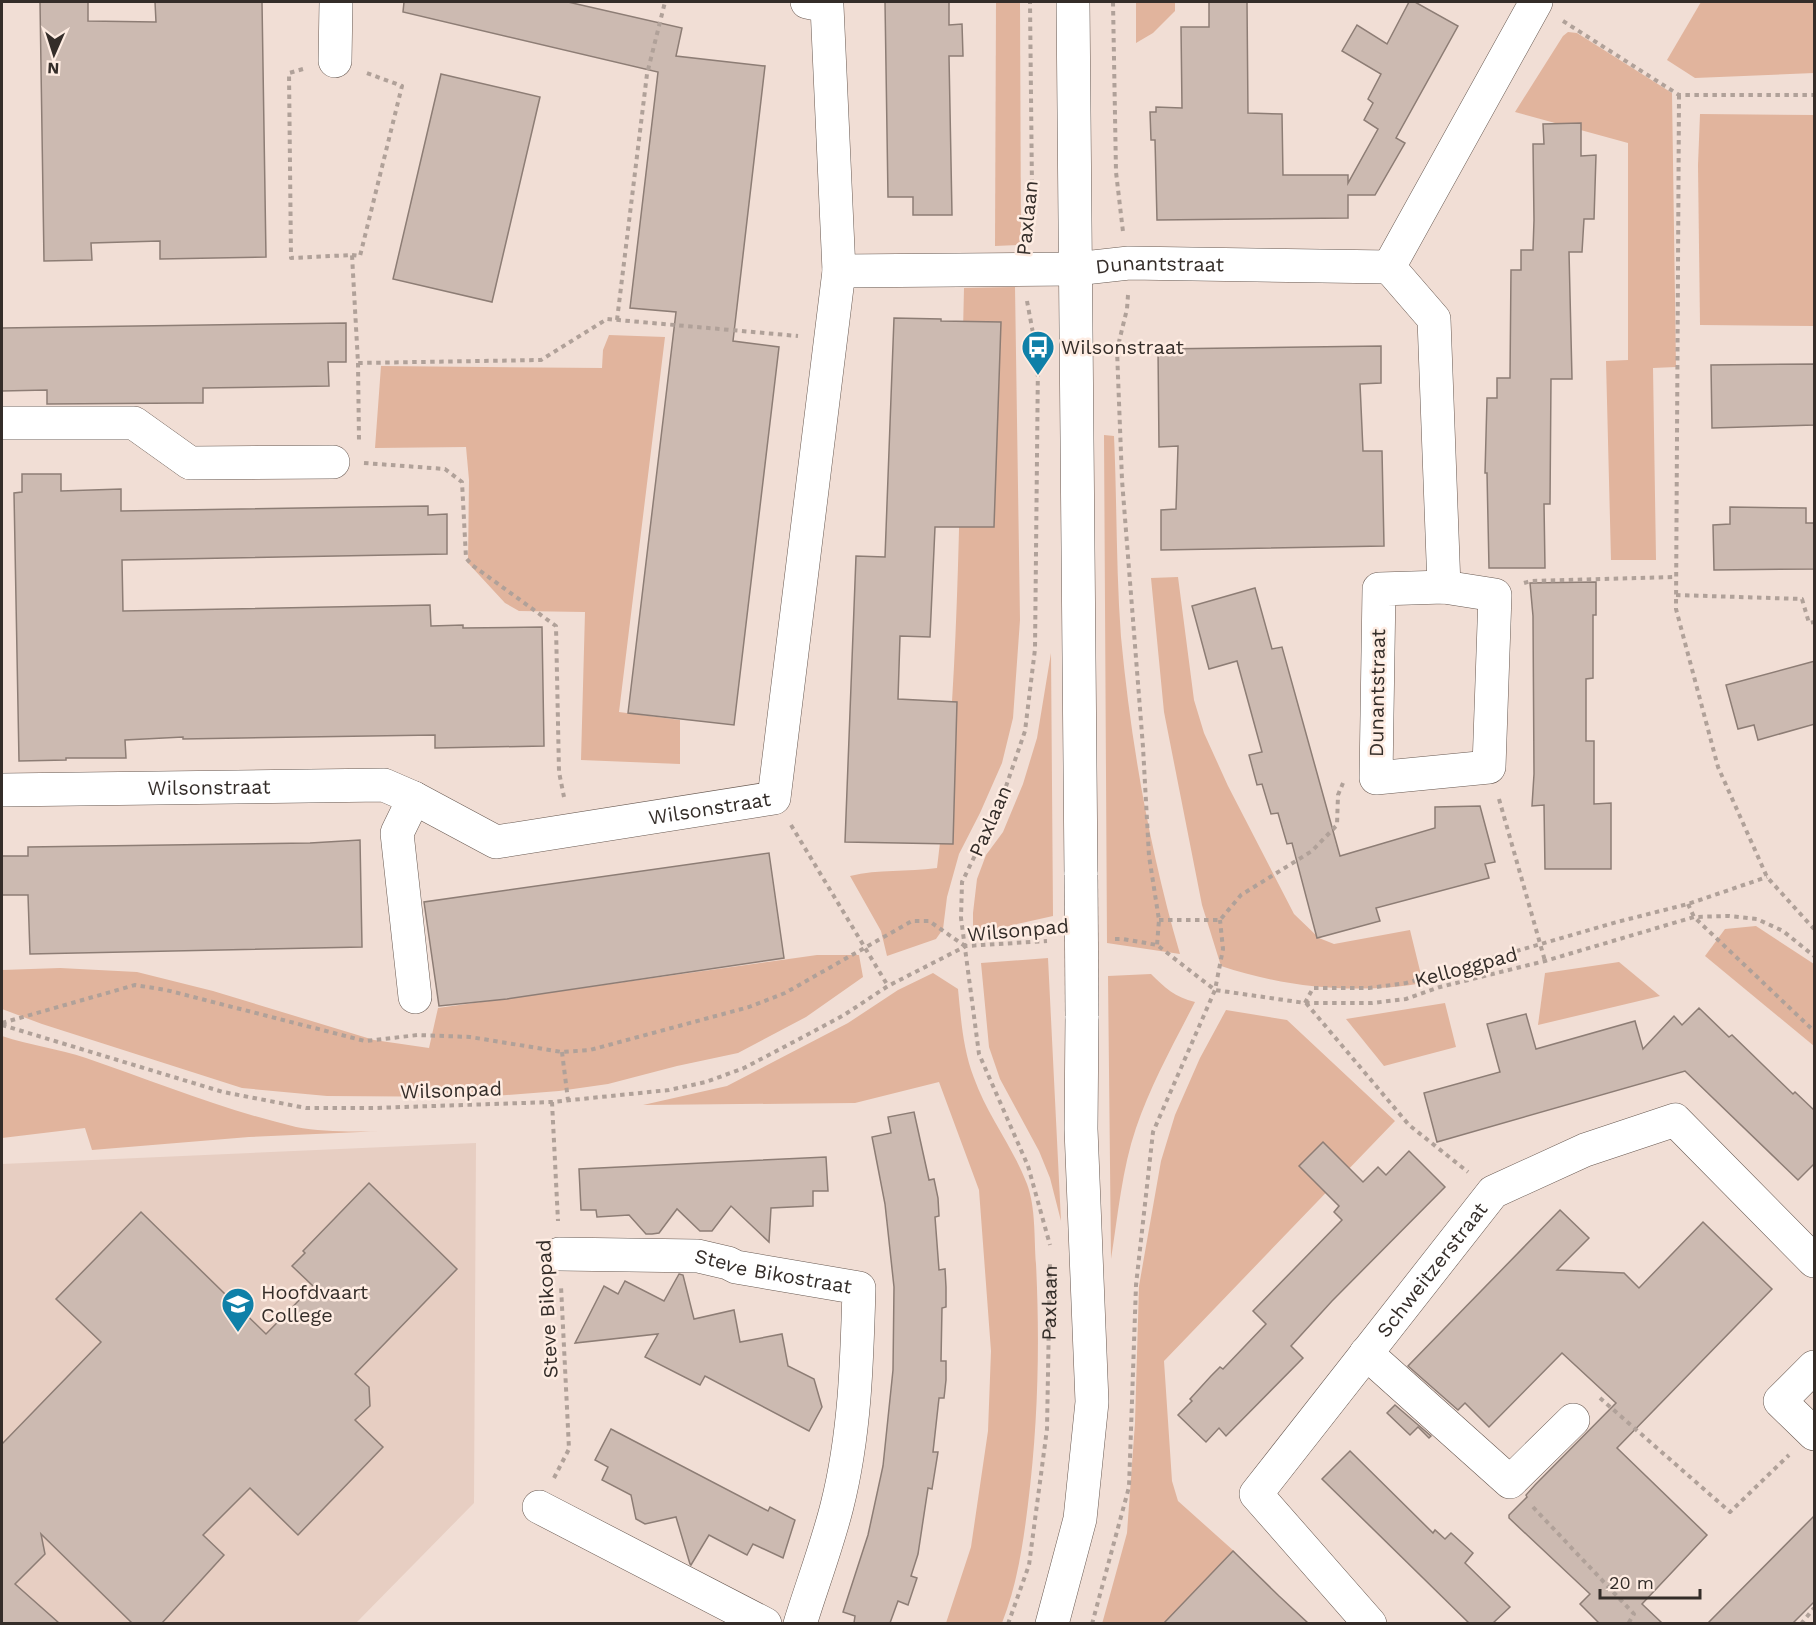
<svg xmlns="http://www.w3.org/2000/svg" width="1816" height="1625" font-family="'Work Sans',sans-serif">
<style>
.built{fill:#e7cec2}
.green{fill:#e1b49d}
.building{fill:#ccbab1;stroke:#8d7d75;stroke-width:1.5}
.lines{fill:none;stroke-linecap:round;stroke-linejoin:round}
.minor-casing{stroke:#685951;stroke-width:34}
.path{stroke:#b0a199;stroke-width:4;stroke-dasharray:4.5 4.5;stroke-linecap:butt}
.minor{stroke:#fff;stroke-width:33}
.minor-bridge-casing{stroke:#685951;stroke-width:34;stroke-linecap:butt}
.minor-bridge{stroke:#fff;stroke-width:33}
.labels{text-anchor:middle;dominant-baseline:central;stroke-width:5;stroke-linejoin:round;paint-order:stroke}
.street-label{font-size:20px;fill:#342d29;stroke:#feece2}
.poi-label{font-size:20px;fill:#342d29;stroke:#feece2;text-anchor:start}
</style>
<rect width="100%" height="100%" fill="#f1ded5"/>
<path class="built" d="M476 1143 474 1503 356 1623H2V1164Z"/>
<g class="green">
<path d="M996 2H1020L1021 245 995 246Z"/>
<path d="M1136 2H1175V11L1153 33 1136 43Z"/>
<path d="M1701 2H1814V73L1695 78 1667 60Z"/>
<path d="M1568 32 1577 33 1672 93 1676 367 1653 368 1656 560H1611L1606 361 1628 360V143L1515 112 1563 36Z"/>
<path d="M1700 114 1814 115V326L1700 325 1698 165Z"/>
<path d="M1015 287 1020 620 1013 718 1002 763 980 813 959 854 947 897 943 929 936 939 887 956 881 931 850 876C879 869 907 872 937 868 961 676 959 481 964 288Z"/>
<path d="M609 335 665 337 619 712 680 720V764L581 760 585 612 519 611 505 603 468 563 469 480 466 447 375 448 381 366 602 368 603 350Z"/>
<path d="M1104 435 1114 436C1117 502 1116 571 1121 637 1131 743 1150 852 1180 954L1107 943Z"/>
<path d="M1178 577 1194 700 1204 733 1228 786 1294 914 1319 938 1334 944 1410 930 1423 983C1357 995 1284 987 1221 966L1202 905 1164 712 1151 578Z"/>
<path d="M1051 653 1053 916 973 934V913L977 879 986 855 1003 832 1023 784 1037 738Z"/>
<path d="M1756 926 1814 964V1046L1705 956 1725 929Z"/>
<path d="M817 955H859L863 977 806 1017 738 1053 677 1066 608 1084 559 1091 482 1097 327 1096 242 1088 42 1024 2 1009V970L60 968 137 972 213 991 374 1040 429 1048 438 1008Z"/>
<path d="M1048 958 1061 1221 1050 1178 1039 1151 1000 1079 989 1047 981 963Z"/>
<path d="M1619 962 1660 996 1538 1025 1545 973Z"/>
<path d="M933 973 958 989C961 1019 963 1050 974 1078 987 1115 1013 1147 1027 1184 1036 1208 1034 1239 1036 1264 1040 1345 1038 1424 1028 1504 1023 1545 1017 1585 1002 1623H946L971 1547 988 1431 991 1351 979 1190 939 1082 855 1103 643 1105 727 1086 848 1023 898 990Z"/>
<path d="M1151 974C1165 988 1175 997 1195 1002 1174 1043 1151 1084 1136 1128 1122 1169 1118 1215 1111 1259L1108 976Z"/>
<path d="M1445 1003 1456 1047 1384 1066 1346 1019Z"/>
<path d="M1226 1010 1287 1020 1395 1121 1164 1361 1172 1481 1178 1501 1235 1552 1169 1623 1102 1624 1127 1533 1135 1423 1139 1286 1161 1161 1175 1115 1200 1058Z"/>
<path d="M2 1036C29 1045 59 1049 86 1058 156 1082 224 1110 296 1127 322 1132 356 1132 383 1131L249 1137 92 1150 85 1128 2 1138Z"/>
</g>
<g class="building">
<path d="M40 2H88V21L156 22 155 2H262L266 257 160 259V241L91 243 92 260 44 261Z"/>
<path d="M404 2H568L682 28 676 56 765 66 733 341 779 347 734 725 628 713 676 312 630 308 658 72 403 12Z"/>
<path d="M885 2H949V25L962 24 963 56H949L952 215H913V197H888Z"/>
<path d="M1209 2H1247L1248 113 1282 114 1283 175H1348V183L1378 129 1364 120 1373 103 1368 99 1381 74 1342 51 1357 25 1387 44 1409 2H1415L1458 26 1396 138 1405 143 1375 195H1348V218L1157 220 1155 140H1151L1150 112H1156V107L1182 108 1181 27H1209Z"/>
<path d="M441 74 540 97 492 302 393 279Z"/>
<path d="M1581 123V156L1596 155 1594 219H1584L1582 252H1569L1572 379H1551L1550 504H1544L1545 568H1489L1487 473H1485L1487 398H1497V378H1510L1511 270H1521V250H1533L1534 220 1533 144H1544L1543 124Z"/>
<path d="M894 318 941 319V321L1001 322 994 527H935L930 637 900 636 898 699 957 702 953 844 845 842 856 556 885 557Z"/>
<path d="M346 323V362H328L329 386 203 388V403H188L47 404V390L2 391V328Z"/>
<path d="M1381 346V383L1360 384 1363 451H1382L1384 546 1161 550V510L1176 509 1178 446 1159 447 1158 349Z"/>
<path d="M1815 364V425L1712 428 1711 365Z"/>
<path d="M22 474H61V491L121 489V511L428 506V515L447 514V554L122 560 123 611 430 605 431 626 463 625V628L542 627 544 746 435 748V735L183 739V737L125 740 126 758H66V760L19 761 14 493 22 492Z"/>
<path d="M1730 507 1806 508V523H1815V569L1714 570 1713 525 1730 524Z"/>
<path d="M1596 582V615H1593V678L1586 679V741H1594V804L1611 803V869H1545L1544 805 1532 806 1534 774 1533 616 1530 583Z"/>
<path d="M1255 588 1272 649 1282 647 1340 856 1435 828V807L1480 806 1495 862 1485 864 1489 878 1376 908 1380 921 1317 938 1292 843 1287 844 1278 813 1271 814 1262 784 1257 785 1249 755 1262 752 1237 661 1209 669 1192 606Z"/>
<path d="M1815 661V724L1758 740 1754 725 1738 729 1726 685Z"/>
<path d="M360 840 362 947 30 954 28 895H2V856H28V847L310 843Z"/>
<path d="M769 853 784 958 507 999 439 1006 424 902Z"/>
<path d="M1699 1008 1729 1037 1732 1035 1793 1094 1795 1092 1815 1111V1163L1798 1180 1685 1071 1437 1142 1424 1093 1500 1072 1487 1024 1526 1014 1536 1049 1635 1021 1643 1049 1674 1016 1682 1025Z"/>
<path d="M914 1112 929 1180 934 1179 938 1198 939 1216 935 1217 939 1270 945 1269 946 1287V1307L942 1308 941 1361H946V1380L944 1398H939L933 1452H938L932 1489 928 1488 918 1554 911 1576 917 1578 908 1605 898 1601 890 1623H854L855 1616 843 1612 868 1535 883 1466 893 1370 894 1287 885 1204 872 1137 891 1133 888 1117Z"/>
<path d="M1323 1142 1363 1182 1378 1167 1386 1175 1409 1151 1445 1187 1332 1301 1291 1346 1303 1358 1226 1436 1219 1428 1206 1442 1178 1415 1192 1401 1190 1399 1211 1376 1220 1367 1223 1369 1266 1324 1253 1311 1342 1220 1334 1212 1339 1206 1299 1166Z"/>
<path d="M826 1157 828 1191H813V1206L771 1208 769 1242 731 1206 712 1231H700L677 1209 659 1233 652 1234H646L629 1215 597 1217 596 1210H581L579 1169Z"/>
<path d="M369 1183 457 1269 355 1374 369 1387 370 1406 355 1420 383 1447 298 1535 250 1488 203 1535 224 1555 162 1623H132L41 1534 45 1554 15 1584 59 1623H2V1444L101 1342 56 1299 141 1212 266 1334 313 1286 292 1266 305 1253 303 1251Z"/>
<path d="M1560 1210 1589 1238 1557 1270 1624 1273 1639 1288 1703 1222 1772 1289 1617 1448 1707 1535 1642 1604 1662 1623H1599L1580 1604 1590 1594 1509 1518V1515L1527 1497 1526 1495 1535 1485 1616 1403 1562 1353 1489 1427 1465 1403 1458 1410 1408 1366Z"/>
<path d="M679 1274 683 1275 694 1319 734 1310 740 1342 782 1334 788 1366 814 1379 822 1407 809 1431 705 1376 700 1385 645 1357 658 1334 575 1343 604 1286 618 1294 625 1281 664 1301Z"/>
<path d="M1395 1405 1431 1436 1429 1438 1418 1427 1410 1435 1387 1413Z"/>
<path d="M611 1429 768 1511 770 1507 795 1520 783 1558 753 1544 747 1555 709 1535 691 1565 690 1564 676 1517 645 1524 636 1519 631 1495 602 1480 608 1467 595 1460Z"/>
<path d="M1350 1451 1433 1533 1435 1530 1445 1539 1451 1533 1473 1553 1465 1563 1510 1607 1493 1623H1469L1322 1479Z"/>
<path d="M1815 1515V1601L1793 1623H1708Z"/>
<path d="M1233 1551 1279 1596 1308 1623H1164Z"/>
</g>
<g class="lines">
<defs>
<g id="minor">
<path d="M1073 2 1081 875"/>
<path d="M335 61 336 2"/>
<path id="s2" d="M839 271 1075 269 1129 263 1389 267"/>
<path d="M2 423H134L190 463 333 462"/>
<path d="M1444 587 1434 319 1389 267 1536 2"/>
<path d="M1444 587 1495 595 1489 767 1376 778 1379 589Z"/>
<path id="s3" d="M2 790 384 785 414 798 496 842 774 798 839 271 827 6 807 2"/>
<path d="M414 798 397 833 415 997"/>
<path id="s4" d="M559 1254 698 1256 728 1263 736 1267 859 1288C857 1361 855 1435 837 1506 827 1546 812 1585 800 1624"/>
<path d="M1366 1353 1510 1482 1573 1420"/>
<path d="M1814 1367 1780 1401 1814 1434"/>
<path d="M539 1507 765 1624"/>
<path d="M1052 1624 1080 1519 1092 1402 1081 1129 1082 1016"/>
<path id="s5" d="M1370 1624 1256 1494 1493 1192 1585 1150 1675 1120 1814 1261"/>
</g>
</defs>
<use href="#minor" class="minor-casing"/>
<g class="path">
<path d="M1113 2 1116 172 1123 232"/>
<path d="M1563 21 1679 95H1814"/>
<path d="M303 69 289 73 291 258 352 255 358 363 541 360 607 319 798 336"/>
<path d="M1679 95 1676 609 1718 767 1767 877 1814 929"/>
<path d="M1024 237V222L1032 189 1030 2"/>
<path d="M352 255 360 256 402 86 364 72"/>
<path d="M1128 295 1127 309 1117 350 1122 480 1143 747 1149 856 1159 920 1157 945"/>
<path d="M1027 301 1038 360 1035 649 1025 731 1000 804 962 882 961 918 979 1054 1028 1166 1050 1245"/>
<path d="M617 320 647 74 665 2"/>
<path d="M358 363 359 440"/>
<path d="M364 463 445 469 462 482 466 558 472 565 556 626 559 772 564 797"/>
<path d="M1524 583 1531 581 1676 577"/>
<path d="M1676 595 1802 599 1809 623 1814 622"/>
<path d="M1499 799 1545 961"/>
<path d="M791 825 888 986"/>
<path d="M1688 904 1694 917 1814 1031"/>
<path d="M1159 920H1220L1241 895 1312 851 1337 825 1338 795 1343 783"/>
<path d="M1115 939H1123L1157 945 1215 990 1305 1003H1372L1406 999 1440 987 1545 961 1694 917 1729 916 1757 919 1783 931 1814 956"/>
<path d="M1305 1003 1313 988H1369L1406 983 1617 922 1688 904 1767 877"/>
<path d="M1306 1003 1409 1125 1468 1172"/>
<path d="M2 1023 135 985 166 990 365 1041 418 1035 470 1037 562 1052 590 1050 749 1007 785 993 912 921H929L965 946"/>
<path d="M2 1025 223 1092 306 1108H374L552 1102 669 1090 706 1082 744 1068 803 1037 844 1015 888 986 966 946 1047 941"/>
<path d="M562 1052 568 1100"/>
<path d="M552 1102 558 1221"/>
<path d="M1600 1398 1730 1512 1789 1455"/>
<path d="M554 1478 569 1449 561 1286"/>
<path d="M1533 1507 1634 1614 1628 1624"/>
<path id="s1" d="M1008 1624 1029 1565 1047 1429 1050 1262"/>
<path d="M1092 1624 1129 1487 1136 1285 1153 1132 1215 990 1223 949 1220 920"/>
<path d="M1801 1624 1814 1608"/>
</g>
<use href="#minor" class="minor"/>
<defs>
<path id="minor-bridge" d="M1081 875 1082 1016"/>
</defs>
<use href="#minor-bridge" class="minor-bridge-casing"/>
<use href="#minor-bridge" class="minor-bridge"/>
</g>
<defs>
<symbol id="bus-pin" viewBox="-11 -11 22 30"><path d="M0 17L-7.5 6A9.5 9.5 0 1 1 7.5 6Z" fill="#0f80a8" stroke="#feece2"/><path d="M-5-6H5V4H4V6H2V4H-2V6H-4V4H-5ZM-3.5-4V0h7V-4ZM-3.5 1.2v1.5H-2V1.2ZM2 1.2v1.5H3.5V1.2Z" fill="#fff"/></symbol>
<symbol id="university-pin" viewBox="-11 -11 22 30"><path d="M0 17L-7.5 6A9.5 9.5 0 1 1 7.5 6Z" fill="#0f80a8" stroke="#feece2"/><path d="M0-5L7-2L0 1L-7-2ZM-4 1L0 2.5L4 1V4Q0 6-4 4Z" fill="#fff"/></symbol>
</defs>
<g fill-rule="evenodd">
<use href="#bus-pin" x="1019" y="328" width="38" height="52"/>
<use href="#university-pin" x="219" y="1285" width="38" height="52"/>
</g>
<g class="labels">
<g class="street-label">
<text transform="translate(1027 218) rotate(-84)">Paxlaan</text>
<text stroke="none"><textPath href="#s2" startOffset="321">Dunantstraat</textPath></text>
<text transform="translate(1377 693) rotate(-89)">Dunantstraat</text>
<text stroke="none"><textPath href="#s3" startOffset="207">Wilsonstraat</textPath></text>
<text stroke="none"><textPath href="#s3" startOffset="724">Wilsonstraat</textPath></text>
<text transform="translate(990 821) rotate(-66)">Paxlaan</text>
<text transform="translate(1018 930) rotate(-5)">Wilsonpad</text>
<text transform="translate(1466 967) rotate(-15)">Kelloggpad</text>
<text transform="translate(451 1090) rotate(-2)">Wilsonpad</text>
<text stroke="none"><textPath href="#s5" startOffset="458">Schweitzerstraat</textPath></text>
<text stroke="none"><textPath href="#s4" startOffset="216">Steve Bikostraat</textPath></text>
<text stroke="none"><textPath href="#s1" startOffset="326">Paxlaan</textPath></text>
<text transform="translate(547 1309) rotate(-93)">Steve Bikopad</text>
</g>
<g class="poi-label">
<text x="1061" y="347">Wilsonstraat</text>
<text x="261" y="1292">Hoofdvaart<tspan x="261" dy="23">College</tspan></text>
</g>
</g>
<rect width="1816" height="1625" fill="none" stroke="#342d29" stroke-width="6"/>
<g transform="translate(54 54) rotate(183)" stroke="#feece2" stroke-width="4.5" paint-order="stroke">
<path d="M0-4.5L10 22L0 15L-10 22Z" fill="#342d29"/>
<text y="-9" font-size="16" font-weight="bold" text-anchor="middle" fill="#342d29">N</text>
</g>
<path d="M1600 1589v9h100v-9" fill="none" stroke="#342d29" stroke-width="3"/>
<text x="1609" y="1589" font-size="18" fill="#342d29" stroke="#feece2" stroke-width="4.5" paint-order="stroke">20 m</text>
</svg>
